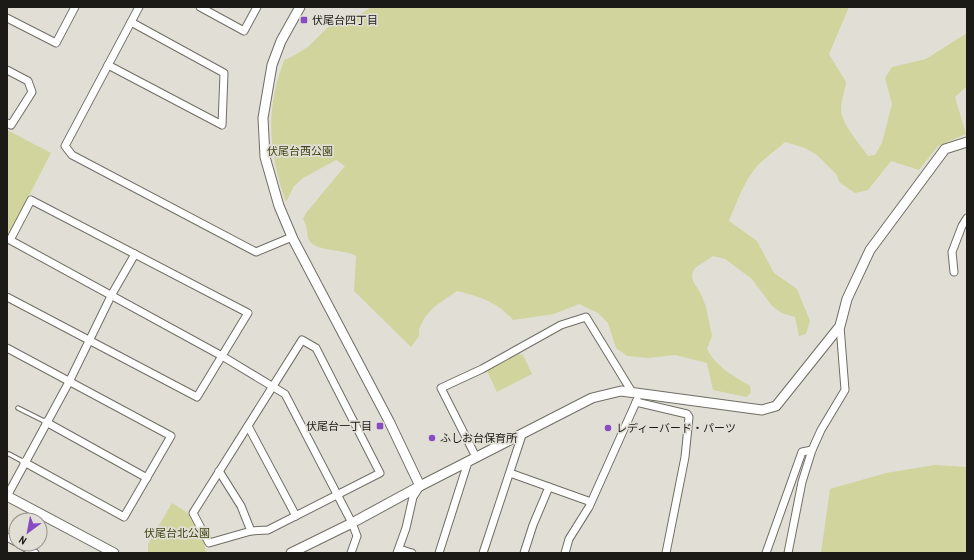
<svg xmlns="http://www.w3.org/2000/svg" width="974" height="560" font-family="'Archivo Narrow','Noto Sans JP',sans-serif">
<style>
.green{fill:#d1d49c}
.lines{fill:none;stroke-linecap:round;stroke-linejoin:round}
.service-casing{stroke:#6f6d64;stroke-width:5.5}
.minor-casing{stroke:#6f6d64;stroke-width:9}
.tertiary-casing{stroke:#6f6d64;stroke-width:11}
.service{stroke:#fff;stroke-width:3.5}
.minor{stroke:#fff;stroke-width:7}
.tertiary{stroke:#fff;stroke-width:9}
.poi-dot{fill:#884bc2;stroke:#e1dfd5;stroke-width:1.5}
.labels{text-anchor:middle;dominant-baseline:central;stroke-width:3.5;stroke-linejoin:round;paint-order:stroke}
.poi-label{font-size:11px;fill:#1b1a17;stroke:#e1dfd5;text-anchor:start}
.park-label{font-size:11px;fill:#434416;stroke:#e1dfd5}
</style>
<rect width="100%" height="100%" fill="#e1dfd5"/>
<g class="green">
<path d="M371 7H849L829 54 846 82C845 91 841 101 841 110 842 125 860 144 868 156L875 155 882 143 892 104 885 78 892 67 926 59 967 33V86L955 97 966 134 938 146 919 170 891 161 868 190 855 193 839 182 837 175 817 155 805 148 785 142C776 150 766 157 758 165 744 181 737 201 729 221L757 241 774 273 797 289 810 321 806 334 799 336 795 317 782 313 772 306 752 279 725 259 713 256 695 268 692 274 693 281 701 294 706 307 712 336 707 349C715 366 734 376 750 386L751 393 746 397 713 390 707 363 675 355 648 358 627 356 616 348 608 323 598 313 579 304 554 314 513 320C496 301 480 297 457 291L434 307 425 317 419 329V336L411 347 354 291 356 256C345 249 315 252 309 240 307 237 308 235 307 231 307 227 305 223 303 219L306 213 345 166 336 160 303 178 294 186 286 202C274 169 267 131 274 96 276 84 280 72 284 60L293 56 308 47 331 24 359 15Z"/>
<path d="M7 130 51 153 8 236H7Z"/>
<path d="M519 354 523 355 532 374 497 392 488 373V369Z"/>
<path d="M935 465 967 467V553H821L830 489 886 473Z"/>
<path d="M172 503C177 506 183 509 188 514 197 521 205 541 206 553H148V544Z"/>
</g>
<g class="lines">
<defs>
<g id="service">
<path d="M18 408 46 422"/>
<path d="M9 454 24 462"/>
</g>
<g id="minor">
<path d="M139 7 65 146 72 155 256 252 292 237"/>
<path d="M200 7 244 31 257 7"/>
<path d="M7 18 56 43 75 7"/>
<path d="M108 65 222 125 224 73 131 22"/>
<path d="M7 70 28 81 32 92 11 125 7 123"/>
<path d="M954 272 952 252 962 226 967 218"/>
<path d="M7 297 197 397 248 313 31 200 10 240 222 356 285 394 352 523 357 536 351 553"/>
<path d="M302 340 316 348 380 473 268 530 251 531 209 543 193 513Z"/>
<path d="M7 348 171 436 124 517 24 462"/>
<path d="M636 402 687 414 689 417 685 457 666 553"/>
<path d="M46 422 147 478"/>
<path d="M248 426 296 516"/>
<path d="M476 457 441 388 482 369 561 325 586 317 632 392"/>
<path d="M219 471 241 506 251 531"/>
<path d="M510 473 549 487"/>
<path d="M7 496 69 382 112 294 135 254"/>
<path d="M7 537 16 542"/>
<path d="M19 544 35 553"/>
<path d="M399 549 412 553"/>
<path d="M397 553 406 528 413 497 420 486"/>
<path d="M439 553 468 462"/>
<path d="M483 553 522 435"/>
<path d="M524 553 533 525 549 487 591 502"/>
<path d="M565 553 569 539 589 507 637 400"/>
<path d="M766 553 802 452 812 450"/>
<path d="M788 553 802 482 812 450 821 430 845 390 840 326"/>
</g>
<g id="tertiary">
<path d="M300 7 281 41 272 65 263 118 265 157 279 206 293 239 389 421 420 486"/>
<path d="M7 496 114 553"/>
<path d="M291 553 352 523 420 486 592 398 621 391 762 410 776 406 840 326 847 299 870 250 945 149 967 142"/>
</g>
</defs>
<use href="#service" class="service-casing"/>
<use href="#minor" class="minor-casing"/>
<use href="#tertiary" class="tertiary-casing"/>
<use href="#service" class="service"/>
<use href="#minor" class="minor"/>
<use href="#tertiary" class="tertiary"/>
</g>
<g class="poi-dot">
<rect x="300" y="16" width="8" height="8" rx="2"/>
<rect x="376" y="422" width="8" height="8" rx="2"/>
<circle cx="608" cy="428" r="4"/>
<circle cx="432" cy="438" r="4"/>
</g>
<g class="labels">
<g class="poi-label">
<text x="312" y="20">伏尾台四丁目</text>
<text x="372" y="426" text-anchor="end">伏尾台一丁目</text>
<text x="616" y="428">レディーバード・パーツ</text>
<text x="440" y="438">ふしお台保育所</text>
</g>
<g class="park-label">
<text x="300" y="151">伏尾台⻄公園</text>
<text x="177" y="533">伏尾台北公園</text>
</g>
</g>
<rect width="974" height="560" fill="none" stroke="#1b1a17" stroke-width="16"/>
<g transform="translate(28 532) rotate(212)"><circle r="19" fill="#e1dfd5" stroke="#929089"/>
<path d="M0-3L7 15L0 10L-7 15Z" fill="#884bc2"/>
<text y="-6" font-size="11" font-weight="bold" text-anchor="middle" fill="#1b1a17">N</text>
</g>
</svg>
